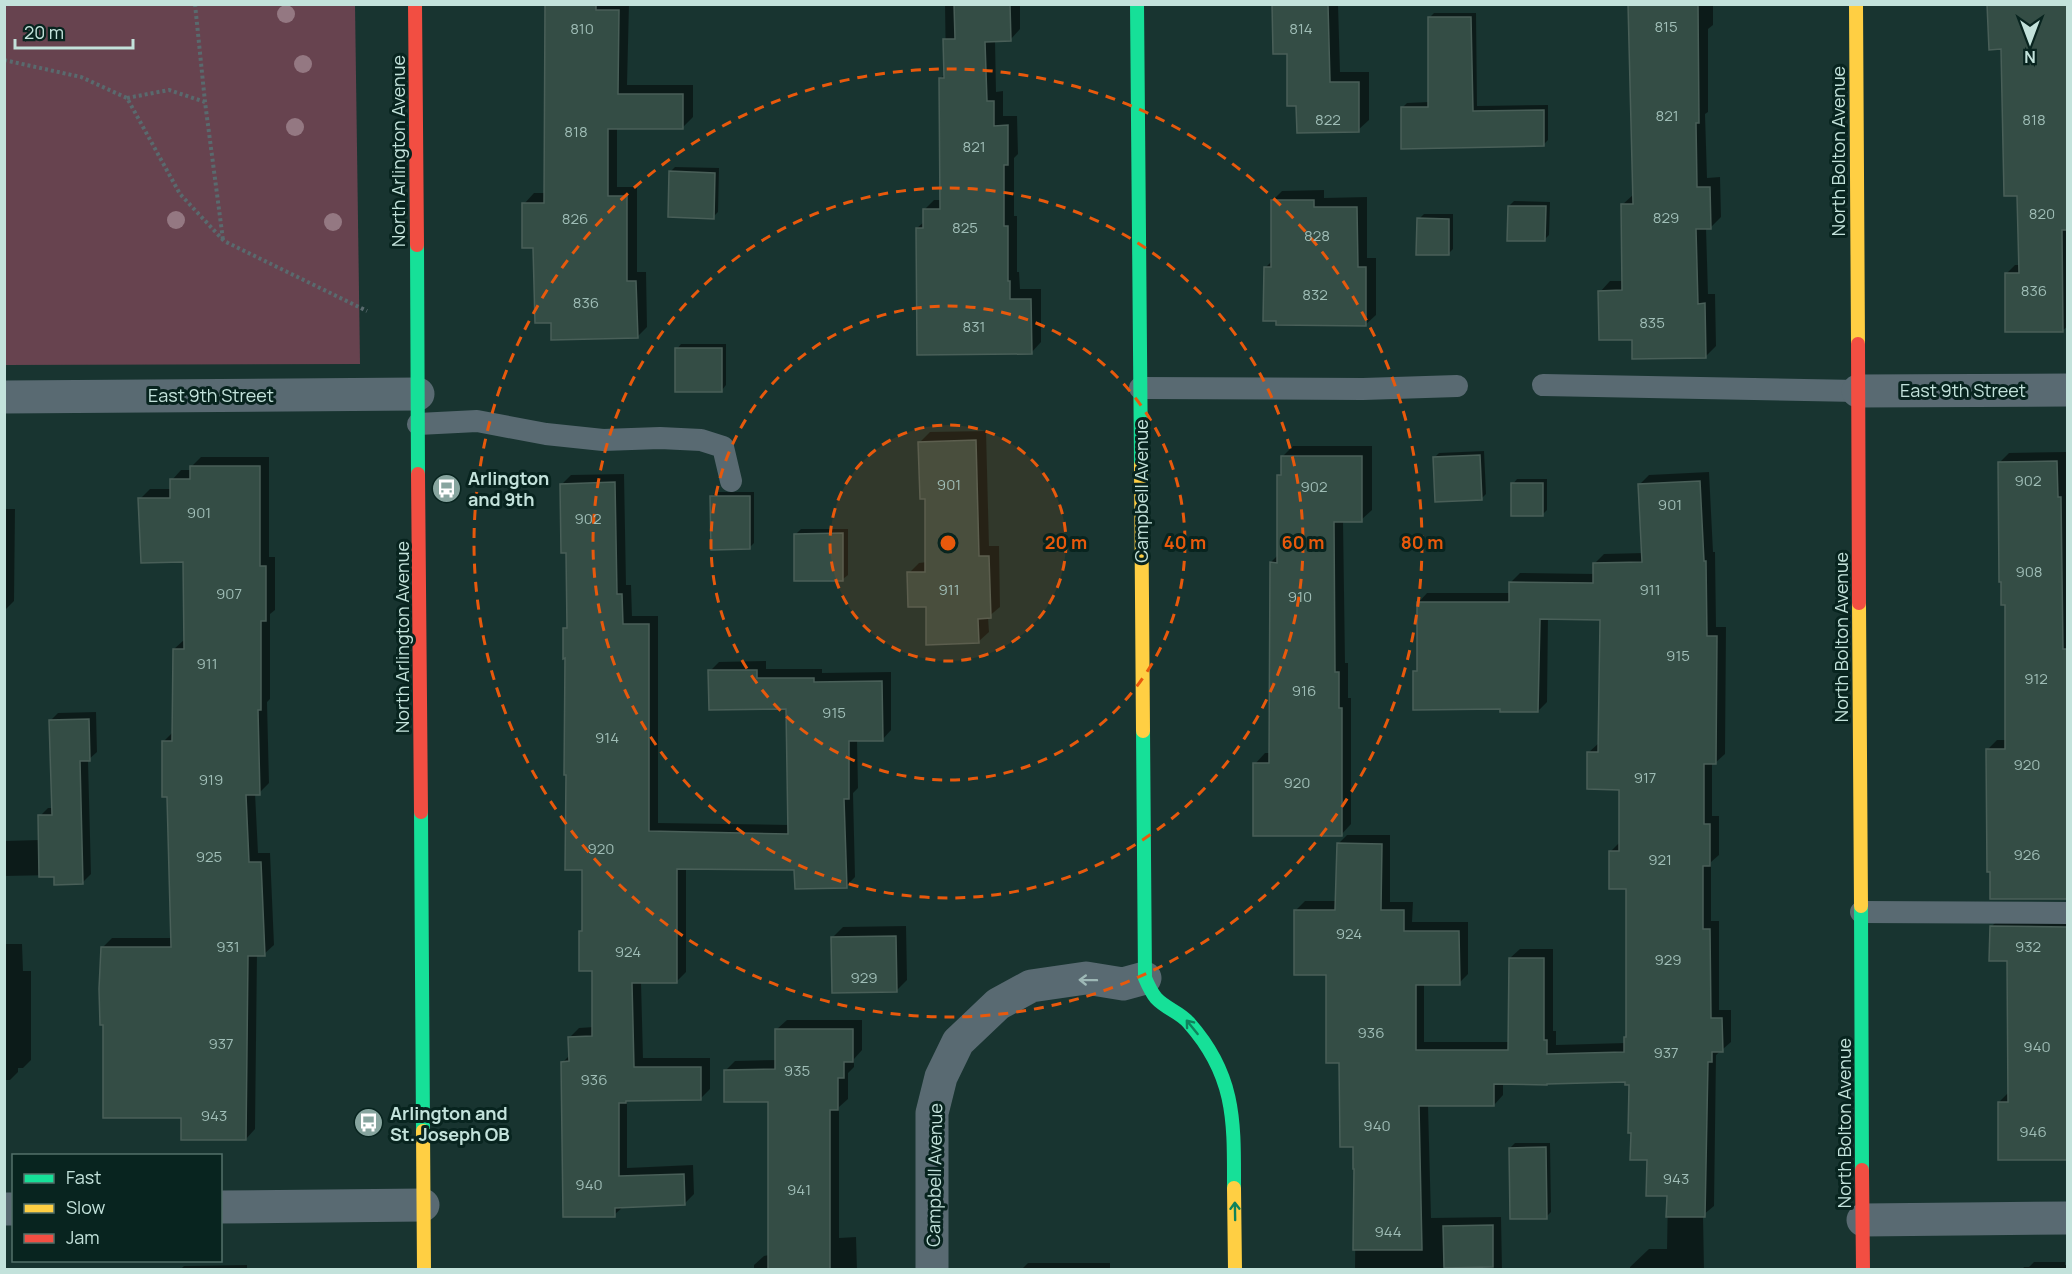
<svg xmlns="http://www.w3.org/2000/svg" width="2072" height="1274" font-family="Manrope,sans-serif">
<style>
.green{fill:#67434f}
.shadow{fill:#0007}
.building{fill:#344d45;stroke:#495f58;stroke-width:1.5}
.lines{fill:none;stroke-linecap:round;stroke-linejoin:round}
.path{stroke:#596a6e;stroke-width:4;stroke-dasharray:3 3;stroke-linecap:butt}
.lane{stroke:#596a72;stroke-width:22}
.street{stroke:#596a72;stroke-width:33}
.fast{stroke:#16e098;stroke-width:14}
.slow{stroke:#ffcf43;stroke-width:14}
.jam{stroke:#f24e42;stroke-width:14}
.tree{fill:#947882}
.oneway{stroke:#9eb8b6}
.oneway2{stroke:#0f825c}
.ring{fill:none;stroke:#e8590c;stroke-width:3;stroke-dasharray:10 8}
.labels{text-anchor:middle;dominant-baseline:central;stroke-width:6;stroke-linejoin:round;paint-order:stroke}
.number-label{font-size:15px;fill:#9fbdb6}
.street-label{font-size:18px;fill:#c3e2db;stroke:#08241f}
.poi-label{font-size:18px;font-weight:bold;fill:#c3e2db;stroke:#08241f;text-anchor:start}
.centre{fill:#e8590c;stroke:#08241f;stroke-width:3}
.ring-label{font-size:18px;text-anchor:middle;font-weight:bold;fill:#e8590c;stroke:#08241f;stroke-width:6;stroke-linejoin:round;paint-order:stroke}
</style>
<rect width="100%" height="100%" fill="#183430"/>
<path class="green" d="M4 5H355L360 364 5 365Z"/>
<g class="shadow">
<path d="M547 4H629L627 85H693V117L683 127H617V187H637V272H646L647 327 637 337 553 321 524 204 534 193H546Z"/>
<path d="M945 4H1020V29L1010 40H995L996 92 1003 91V116H1017L1018 154 1014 158V216H1017V272H1019L1020 289H1041V342L1031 353 917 228 924 222V210L934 200H942L940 79 946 73Z"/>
<path d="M1273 4H1338L1340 72H1369V120L1358 130 1298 105 1289 52Z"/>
<path d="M1629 4H1713V25L1708 29V112L1705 114 1707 178 1720 177 1721 217 1710 228H1706L1708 294H1715L1716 346 1705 357 1633 338 1600 292 1610 281H1624L1622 205 1634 194Z"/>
<path d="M1987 4H2068V326L2063 330 2006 274 2015 265H2020L2018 194 2002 48 1990 29H1988Z"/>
<path d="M1434 13H1476L1477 106 1548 105V140L1543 145 1402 108 1407 103 1429 102V18Z"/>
<path d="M675 167 719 168 718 212 713 217 670 172Z"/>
<path d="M1324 190V198L1367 197V258H1376V315L1365 325 1266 267 1272 261V201L1282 191Z"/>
<path d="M1514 201 1550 202 1549 235 1544 240 1509 206Z"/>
<path d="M1424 214H1453V249L1448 254 1419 219Z"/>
<path d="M681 344H726V385L722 390 677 349Z"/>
<path d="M986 431 989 546H999L1000 607 988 617 989 632 978 642 927 605 909 573 919 563 927 562V497L920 442 930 432Z"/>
<path d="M1293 446H1372V510L1361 520H1343L1345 663H1348V698H1351V824L1341 835 1255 764 1265 753H1271V562L1278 555V476L1282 472V457Z"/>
<path d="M1484 451 1486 494 1481 499 1434 458 1439 453Z"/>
<path d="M2066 452 2068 898H1991L1987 750 1997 740H2006V603L1999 463 2009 453Z"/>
<path d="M201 457H269V557H275V610L270 614V699L267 702 269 783 259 793H255L258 853H270L274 945 264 954H257L255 1129 246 1139 183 1117 102 948 112 938H172L169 796 163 742 173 732 174 649 184 640V560L140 499 150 489H172V480L181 470H192V466Z"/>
<path d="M1709 472 1713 552H1715L1716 627H1726L1725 754 1715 763H1712V816H1719V855L1711 862V921H1719V1010H1731V1042L1716 1055 1714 1206 1703 1215 1704 1270H1630V1267L1649 1249H1667L1668 1194 1648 1159 1631 1084 1627 1080 1503 1083V1095L1494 1105H1428L1431 1218 1501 1217 1502 1270H1355L1356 1168 1354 1146 1327 974 1296 910 1305 901H1337L1338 844 1347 835H1390V902H1413L1412 922H1468V974L1459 983 1424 984V1042H1509L1510 958 1520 949H1553V1031H1556V1045L1625 1043 1628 1035V887L1610 852 1620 842V789L1589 752 1599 743 1601 619 1548 618 1547 702 1538 711 1502 708 1415 672 1419 667 1418 603 1427 593H1510L1511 582 1520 573 1595 574V563L1604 554 1643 553 1640 484 1649 475Z"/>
<path d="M624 474 626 585H631L632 616H658V823L789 825 788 708 710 671 719 662 766 661V669H822V673L891 672V730L882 740H857L858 788 853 793 855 877 846 886 796 869 686 867V972L676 982H641L643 1058H710V1089L701 1098 627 1099V1168L693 1165 694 1194 685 1203 624 1206 614 1215 563 1062 570 1055V1037L579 1028 594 1027V970L581 932 583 929V869L568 773 565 629 569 625 568 552 562 484 571 475Z"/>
<path d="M1517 479H1547V510L1542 515 1513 484Z"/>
<path d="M716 492H754V543L749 548 711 497Z"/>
<path d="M4 509H15L14 601 4 611Z"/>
<path d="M801 529H848V575L843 579 796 534Z"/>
<path d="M96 712 97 752 88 760 91 874 83 882 56 875 4 876V841L40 840V816L48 808H53L50 721 58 713Z"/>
<path d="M2001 917H2068V1158L2000 1159 1999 1102 2009 1092V959L1991 927Z"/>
<path d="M906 926 907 980 897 990 833 937 843 927Z"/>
<path d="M4 944H22L23 971H31V1060L23 1068H18V1072L10 1080H4Z"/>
<path d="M787 1020H862V1050L854 1059V1067L848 1073V1099L839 1107V1238L856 1237 857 1270H754V1265L764 1256 769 1255V1101L725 1071 735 1061 777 1060V1029Z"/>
<path d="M1515 1143H1550L1551 1212 1546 1217 1510 1148Z"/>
<path d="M2034 1262H2065V1265H2068V1270H2022L2024 1267H2029Z"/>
<path d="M1028 1263H1110V1270H1021Z"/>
<path d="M247 1265V1270H180L184 1266Z"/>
</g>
<g class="building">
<path d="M545 4H596V10H619L618 94H683V129H608V196H627V281H636L638 338 551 340V323H535L533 248H522V203H544Z"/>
<path d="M954 4H1010L1011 41 985 42 987 101H994V126L1008 125V165H1004V226H1008V281H1010V299H1031L1032 354 917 355 916 228H923V209H940L939 78H944L943 39H955Z"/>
<path d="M1272 4H1328L1330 82H1359V132L1297 133 1296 106H1287V54H1273Z"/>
<path d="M1628 4H1698L1699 123H1696L1697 187H1710L1711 229H1696L1698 304 1705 303 1706 358 1632 359V340H1599L1598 291 1622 290 1621 204H1633Z"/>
<path d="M1987 4H2067V230H2062L2063 332H2005V273H2019L2017 196H2004L2001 49 1989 50Z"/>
<path d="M1428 17H1471L1473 111 1544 110V146L1401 149V107H1428Z"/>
<path d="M669 171 715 173 714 219 668 217Z"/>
<path d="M1271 200H1314V207H1357L1358 267H1366V326L1276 325V321H1263L1264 267H1271Z"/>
<path d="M1508 206H1546L1545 241H1507Z"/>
<path d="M1417 218 1449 219V255H1416Z"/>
<rect x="675" y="348" width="47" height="44"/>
<path d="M976 440 979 556H989L991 618 978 619 979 643 926 645V607H908L907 572H925V499H920L918 442Z"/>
<path d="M1480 455 1482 500 1435 502 1433 457Z"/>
<path d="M1281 456H1362V522H1334L1335 672H1339V708H1342V836H1253V763H1269L1270 562 1277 563V475H1281Z"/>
<path d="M2057 461 2058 497H2061L2063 649H2067V899H1990V872H1987L1986 749H2005V605H2001V582H1999L1998 462Z"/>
<path d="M190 466H260V566H266V621H261V710H258L260 795H246L249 862H261L265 956H248L246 1140H181V1118H103V1025H100L99 989 101 947H171L167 797H162V741H172L173 649H184L183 562 141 563 138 498H170V479H190Z"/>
<path d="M1700 481 1704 561H1706L1707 636H1717L1716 764H1704V824H1710V866H1703V929H1710L1711 1018H1722L1723 1052H1712V1062H1708L1705 1217H1666L1667 1196H1646L1647 1160H1630L1631 1133H1628L1629 1085H1625V1082L1547 1084V1085L1494 1084V1106H1419L1422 1250H1353L1354 1169H1353V1147H1340L1339 1063H1326V975H1294V910H1335L1337 843 1382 844 1381 910H1404V931H1459L1460 985H1416V1050H1508L1509 958H1544V1040H1547V1054L1624 1052V1037H1626V889H1609V851H1619V790L1587 789V752H1598L1600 620 1540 619 1538 712H1500V709L1413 710V671H1417V602H1509V582L1593 583V563L1642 562 1638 484Z"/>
<path d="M615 482 617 594H622L623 624H649V831L788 834 786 709 709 710 708 670H757V678H814V682L882 681 883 741H849V799H844L847 888 795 889 794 870 677 869V983H632L634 1067H701V1100L626 1101V1103H619V1176L684 1174 685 1205 615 1208V1217H563L561 1062 569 1061 568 1037 592 1036V971H579V931H582V870H565L566 775H564L565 658 563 659V628H567L566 553H561L560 484Z"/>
<rect x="1511" y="483" width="32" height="33"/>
<path d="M710 496H750V549L711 550Z"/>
<path d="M843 533V581H794V534Z"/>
<path d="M89 719 90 761H80L83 884 54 885V877H39L38 815H52L49 720Z"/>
<path d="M1990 926 2067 927V1160H1998V1102H2008L2007 961H1989Z"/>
<path d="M896 936 897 992 832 993 831 937Z"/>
<path d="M775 1029H853V1062H844V1078H838V1110H830V1269H768V1102H724V1070L775 1069Z"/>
<path d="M1546 1147 1547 1219H1510L1509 1148Z"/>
<path d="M1493 1225V1267L1444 1268 1443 1226Z"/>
</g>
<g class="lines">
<g class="path">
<path d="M195 4 205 102"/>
<path d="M4 60 81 77 127 98 180 194 224 241 367 311"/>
<path d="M127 98 169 90 205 102 223 240"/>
</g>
<g class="lane">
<path d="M1543 385 1858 391"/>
<path d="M1140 388 1363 389 1457 386"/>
<path d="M418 424 477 421 546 434 603 440 660 438 701 440 723 447 731 481"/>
<path d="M1861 912 2068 913"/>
</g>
<g class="street">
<path d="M1858 391 2068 390"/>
<path d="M4 397 418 394"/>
<path d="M220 1207 423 1205"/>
<path d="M4 1209H14"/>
<path d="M1863 1220 2068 1218"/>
<path d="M932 1270V1113L941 1077 958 1042 998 1004 1031 986 1086 978 1123 984 1145 978"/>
</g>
<g class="fast">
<path d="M1137 4 1141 465"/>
<path d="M417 245 418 474"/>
<path d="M1143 731 1145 978C1148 985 1151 992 1156 998 1166 1009 1180 1012 1189 1023 1236 1076 1234 1122 1234 1188"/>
<path d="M421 812 423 1131"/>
<path d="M1861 906 1862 1170"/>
</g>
<g class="slow">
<path d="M1856 4 1858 344"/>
<path d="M1141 465 1143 731"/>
<path d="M1859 603 1861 906"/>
<path d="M423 1131 424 1270"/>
<path d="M1234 1188 1235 1270"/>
</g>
<g class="jam">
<path d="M415 4 417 245"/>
<path d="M1858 344 1859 603"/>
<path d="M418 474 421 812"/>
<path d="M1862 1170 1863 1270"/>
</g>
</g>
<g class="tree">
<circle cx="286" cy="14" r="9"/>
<circle cx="303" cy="64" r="9"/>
<circle cx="295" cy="127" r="9"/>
<circle cx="176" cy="220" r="9"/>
<circle cx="333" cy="222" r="9"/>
</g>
<defs><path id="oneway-shaft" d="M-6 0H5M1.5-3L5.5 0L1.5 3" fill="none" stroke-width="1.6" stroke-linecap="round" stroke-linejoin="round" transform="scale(1.5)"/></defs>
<use class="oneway" href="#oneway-shaft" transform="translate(1088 980) rotate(-179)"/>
<g class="oneway2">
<use href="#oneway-shaft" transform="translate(1192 1027) rotate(-129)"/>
<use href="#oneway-shaft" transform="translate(1235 1211) rotate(-91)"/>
</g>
<circle cx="948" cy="543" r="118" fill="#e8590c" fill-opacity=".12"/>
<g class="ring">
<circle cx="948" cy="543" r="118"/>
<circle cx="948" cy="543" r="237"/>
<circle cx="948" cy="543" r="355"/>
<circle cx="948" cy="543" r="474"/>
</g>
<defs>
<symbol id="bus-disc" viewBox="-11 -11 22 22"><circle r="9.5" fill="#87a59f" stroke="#08241f"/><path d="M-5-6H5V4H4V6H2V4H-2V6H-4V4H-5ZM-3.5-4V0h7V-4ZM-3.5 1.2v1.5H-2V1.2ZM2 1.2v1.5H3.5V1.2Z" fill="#fff"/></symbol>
</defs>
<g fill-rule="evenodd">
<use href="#bus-disc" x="430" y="472" width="33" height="33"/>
<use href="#bus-disc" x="352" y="1106" width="33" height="33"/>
</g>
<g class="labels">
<g class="number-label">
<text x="1666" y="26">815</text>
<text x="582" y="28">810</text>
<text x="1301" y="28">814</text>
<text x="1667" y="115">821</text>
<text x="1328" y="119">822</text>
<text x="2034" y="119">818</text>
<text x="576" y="131">818</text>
<text x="974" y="146">821</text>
<text x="2042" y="213">820</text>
<text x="1666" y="217">829</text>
<text x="575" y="218">826</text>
<text x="965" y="227">825</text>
<text x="1317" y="235">828</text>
<text x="2034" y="290">836</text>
<text x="1315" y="294">832</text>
<text x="586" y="302">836</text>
<text x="1652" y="322">835</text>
<text x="974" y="326">831</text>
<text x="2028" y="480">902</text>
<text x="949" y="484">901</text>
<text x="1314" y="486">902</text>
<text x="1670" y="504">901</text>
<text x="199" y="512">901</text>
<text x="588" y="518">902</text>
<text x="2029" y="571">908</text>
<text x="949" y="589">911</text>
<text x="1650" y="589">911</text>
<text x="229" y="593">907</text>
<text x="1300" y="596">910</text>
<text x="1678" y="655">915</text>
<text x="207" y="663">911</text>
<text x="2036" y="678">912</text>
<text x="1304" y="690">916</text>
<text x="834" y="712">915</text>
<text x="607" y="737">914</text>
<text x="2027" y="764">920</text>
<text x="1645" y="777">917</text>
<text x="211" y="779">919</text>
<text x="1297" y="782">920</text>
<text x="601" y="848">920</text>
<text x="2027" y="854">926</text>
<text x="209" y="856">925</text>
<text x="1660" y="859">921</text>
<text x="1349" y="933">924</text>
<text x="228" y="946">931</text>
<text x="2028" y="946">932</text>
<text x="628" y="951">924</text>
<text x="1668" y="959">929</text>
<text x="864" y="977">929</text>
<text x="1371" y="1032">936</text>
<text x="221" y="1043">937</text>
<text x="2037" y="1046">940</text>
<text x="1666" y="1052">937</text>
<text x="797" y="1070">935</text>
<text x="594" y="1079">936</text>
<text x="214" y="1115">943</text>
<text x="1377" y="1125">940</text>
<text x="2033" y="1131">946</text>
<text x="1676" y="1178">943</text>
<text x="589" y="1184">940</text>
<text x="799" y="1189">941</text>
<text x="1388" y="1231">944</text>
</g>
<g class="street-label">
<text transform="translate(398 151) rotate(-90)">North Arlington Avenue</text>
<text transform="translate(1838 151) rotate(-90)">North Bolton Avenue</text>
<text x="1963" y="390">East 9th Street</text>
<text x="211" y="395">East 9th Street</text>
<text transform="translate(1141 491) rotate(-90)">Campbell Avenue</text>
<text transform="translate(402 637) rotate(-90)">North Arlington Avenue</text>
<text transform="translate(1841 637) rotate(-90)">North Bolton Avenue</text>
<text transform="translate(1844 1123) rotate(-90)">North Bolton Avenue</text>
<text transform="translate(934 1175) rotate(-89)">Campbell Avenue</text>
</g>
<g class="poi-label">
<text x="468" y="478">Arlington<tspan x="468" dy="21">and 9th</tspan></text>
<text x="390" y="1113">Arlington and<tspan x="390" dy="21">St. Joseph OB</tspan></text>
</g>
</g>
<circle cx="948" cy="543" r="9" class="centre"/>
<g class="ring-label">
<text x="1066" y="549">20 m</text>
<text x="1185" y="549">40 m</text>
<text x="1303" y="549">60 m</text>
<text x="1422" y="549">80 m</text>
</g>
<rect width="2072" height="1274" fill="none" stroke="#c3e2db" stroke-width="12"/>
<rect x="12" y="1154" width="210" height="108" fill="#08241f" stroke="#53706a" stroke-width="1.5"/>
<rect x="24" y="1174" width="30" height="9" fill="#16e098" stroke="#53706a" stroke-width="1.5"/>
<text x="66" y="1184" font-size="18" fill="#c3e2db">Fast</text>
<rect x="24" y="1204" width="30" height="9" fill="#ffcf43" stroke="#53706a" stroke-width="1.5"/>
<text x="66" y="1214" font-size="18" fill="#c3e2db">Slow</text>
<rect x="24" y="1234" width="30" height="9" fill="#f24e42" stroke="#53706a" stroke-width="1.5"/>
<text x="66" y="1244" font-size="18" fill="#c3e2db">Jam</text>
<g transform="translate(2030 42) rotate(180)" stroke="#08241f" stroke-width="4.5" paint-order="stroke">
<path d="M0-4.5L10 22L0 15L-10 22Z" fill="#c3e2db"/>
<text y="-9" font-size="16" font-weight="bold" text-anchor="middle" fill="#c3e2db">N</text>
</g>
<path d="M15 39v9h118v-9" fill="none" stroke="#c3e2db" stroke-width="3"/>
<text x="24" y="39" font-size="18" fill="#c3e2db" stroke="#08241f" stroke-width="4.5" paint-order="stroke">20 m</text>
</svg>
